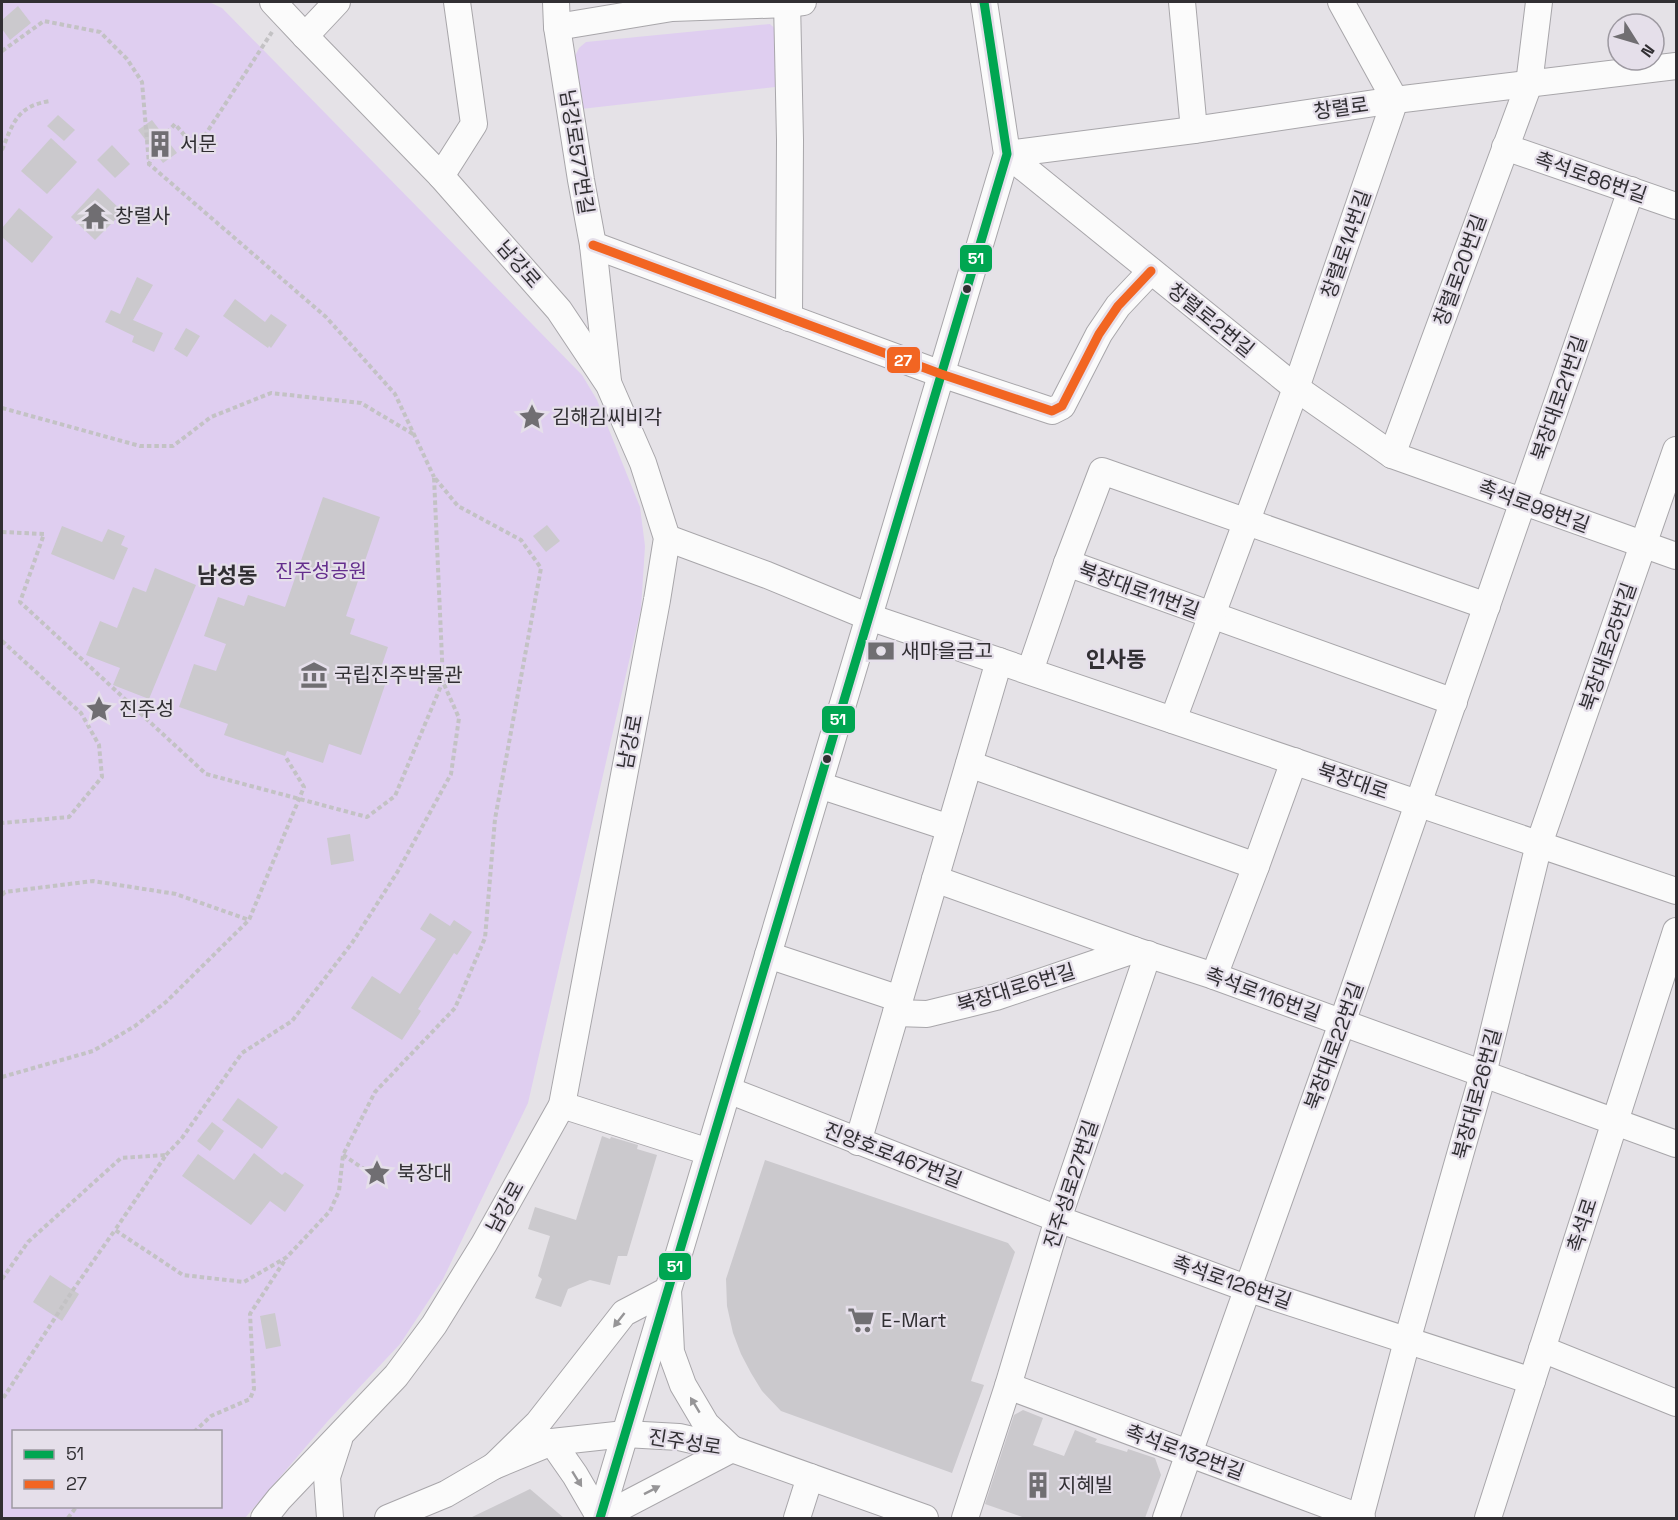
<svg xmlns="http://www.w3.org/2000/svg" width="1678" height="1520" font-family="'Space Grotesk','Noto Sans KR',sans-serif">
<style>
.green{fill:#dfcef0;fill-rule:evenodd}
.building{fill:#cbc9cd}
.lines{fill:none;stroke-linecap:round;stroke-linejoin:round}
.minor-casing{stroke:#a8a6aa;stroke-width:28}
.path{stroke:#c3c2c4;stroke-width:4;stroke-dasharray:4.5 3;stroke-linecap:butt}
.minor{stroke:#fbfbfb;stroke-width:26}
.bus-1-casing{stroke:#e5dfea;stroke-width:14}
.bus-2-casing{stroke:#e5dfea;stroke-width:14}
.bus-1{stroke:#00a651;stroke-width:9}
.bus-2{stroke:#f26522;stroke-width:9}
.oneway{fill:#969597}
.bus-dot{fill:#312f33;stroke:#e5dfea;stroke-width:2}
.labels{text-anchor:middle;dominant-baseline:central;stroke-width:4.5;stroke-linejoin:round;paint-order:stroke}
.street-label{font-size:20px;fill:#312f33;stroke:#e5dfea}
.poi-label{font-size:20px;fill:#312f33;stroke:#e5dfea;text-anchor:start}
.park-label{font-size:20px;fill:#642e8d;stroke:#e5dfea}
.quarter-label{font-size:22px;font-weight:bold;fill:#312f33;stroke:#e5dfea}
.line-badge{stroke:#e5dfea;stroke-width:2}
.badge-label{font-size:16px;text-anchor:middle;font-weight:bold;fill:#fff}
</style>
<rect width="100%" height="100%" fill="#e5e2e7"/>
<g class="green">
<path d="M2 2H209L222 8 582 375 597 400 640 507 645 546 641 609 528 1103 443 1279 400 1344 327 1422 245 1518H2ZM14 1432H220V1506H14Z"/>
<path d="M770 24 783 36 784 86 581 109 575 56 579 48 586 42Z"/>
</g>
<g class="building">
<path d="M18 6 31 23 10 40 2 29V20Z"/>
<path d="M58 115 75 130 64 141 47 126Z"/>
<path d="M152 120 177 153 163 163 138 130Z"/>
<path d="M51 138 77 162 47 194 21 171Z"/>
<path d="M112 145 130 164 115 178 97 160Z"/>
<path d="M98 188 123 212 95 240 71 217Z"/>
<path d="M19 208 53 237 32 263 2 237V228Z"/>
<path d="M137 277 153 285 133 320 163 333 154 352 132 342 134 336 105 322 111 310 120 314Z"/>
<path d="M235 299 265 322 271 314 287 325 271 348 269 346 268 348 223 316Z"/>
<path d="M186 328 200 336 187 357 174 349Z"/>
<path d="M323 497 380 517 346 616 355 619 350 634 388 647 376 682 385 685 361 755 329 744 323 763 287 751 285 756 224 735 228 724 179 707 194 664 216 671 226 644 204 636 218 597 244 606 248 595 285 607Z"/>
<path d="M547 525 560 541 546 552 533 536Z"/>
<path d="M62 526 102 542 108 529 125 536 121 545 128 548 114 580 51 554Z"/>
<path d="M155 568 196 585 149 699 113 685 120 668 86 655 100 621 117 628 133 587 146 592Z"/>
<path d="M350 834 354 861 331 865 327 838Z"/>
<path d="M430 913 450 926 454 920 472 932 457 955 454 953 418 1009 421 1011 402 1040 351 1008 372 976 400 994 436 939 420 929Z"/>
<path d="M238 1098 278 1127 262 1149 222 1120Z"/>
<path d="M212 1122 224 1131 210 1151 197 1141Z"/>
<path d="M602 1136 610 1139 611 1137 638 1145 637 1149 657 1155 627 1256H618L610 1285 590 1280 568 1289 561 1307 535 1298 542 1279 538 1276 550 1236 528 1229 535 1207 576 1220Z"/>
<path d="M254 1153 282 1175 285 1172 304 1185 285 1212 270 1201 251 1225 182 1176 198 1154 234 1180Z"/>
<path d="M765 1160 1008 1243 1015 1252 971 1381 984 1385 952 1473 781 1411 762 1391 751 1373 741 1354 733 1333 727 1306 726 1279Z"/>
<path d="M50 1275 79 1294 62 1321 33 1302Z"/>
<path d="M275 1313 281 1346 266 1349 260 1316Z"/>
<path d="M1023 1410 1043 1418 1033 1445 1064 1456 1075 1430 1097 1439 1095 1442 1127 1452 1128 1449 1155 1458 1161 1475 1145 1518H1025L985 1504 1014 1415Z"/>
<path d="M530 1489 564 1518H470Z"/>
</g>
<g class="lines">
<defs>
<g id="minor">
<path d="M556 2 557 27 581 180 593 245 608 381"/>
<path d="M787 2 790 140 789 318"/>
<path d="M1182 2 1194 130"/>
<path d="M557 27 672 8 788 4 803 2"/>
<path d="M305 36 337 2"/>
<path d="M1505 147 1676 206"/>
<path d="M1007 154 1296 388 1392 455 1676 556"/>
<path d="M1007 154 1194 130 1395 100 1676 66"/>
<path d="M441 176 474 124 457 2"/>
<path d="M593 245 941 374 1052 411 1062 406 1099 334 1118 306 1151 271"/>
<path d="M1392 455 1529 84 1539 2"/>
<path d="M667 538 767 575 869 617 1676 891"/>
<path d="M1067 563 1454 702"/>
<path d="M1030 671 1067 563 1102 471 1487 606"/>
<path d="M1173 720 1296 388 1395 100 1341 2"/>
<path d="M969 764 1256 866"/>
<path d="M819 785 950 828"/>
<path d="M935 879 1134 950 1214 976 1676 1144"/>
<path d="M768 955 900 999"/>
<path d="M1214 976 1256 866 1294 761"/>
<path d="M896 1013 927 1014 996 997 1134 950"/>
<path d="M728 1090 1058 1219 1246 1288 1532 1381"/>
<path d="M562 1105 709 1152"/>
<path d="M858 1142 999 661"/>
<path d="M1542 1349 1676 1403"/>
<path d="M1008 1386 1362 1518"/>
<path d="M494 1466 538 1423 624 1313 668 1290 671 1352 683 1385 706 1424 732 1449 600 1518 575 1475 552 1442"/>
<path d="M264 1518 279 1499 396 1376 434 1325 484 1244 562 1105 657 600 667 538 643 463 609 385 559 310 441 176 305 36 273 2"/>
<path d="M330 1518 327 1477 339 1440"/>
<path d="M388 1518 446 1494 494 1466 552 1442 625 1434 679 1437 732 1449 925 1518"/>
<path d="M600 1518 1007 154 984 2"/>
<path d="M797 1518 810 1477"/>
<path d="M965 1518 1008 1386 1058 1219 1148 954"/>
<path d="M1166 1518 1342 1023 1631 190"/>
<path d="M1360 1518 1407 1341 1483 1074 1539 844 1676 450"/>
<path d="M1488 1518 1676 931"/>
</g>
</defs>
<use href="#minor" class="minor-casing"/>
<g class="path">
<path d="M2 51 44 21 100 32 127 59 142 82 149 164 164 136 175 124 196 149 272 32"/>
<path d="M2 150C13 123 17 106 50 101"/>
<path d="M149 162V164L326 317 395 394 434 477"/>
<path d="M2 408 140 446H173L211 417 271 393 361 403 413 434"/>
<path d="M2 532 44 534 20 602 206 774 367 817 395 796 443 681 434 477 458 506 521 540 541 568 495 819 485 938 455 1008 375 1092 343 1155 339 1191 330 1211 287 1257 244 1282 183 1275 115 1230 73 1290 2 1400"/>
<path d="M2 641 81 713 99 745 102 777 69 817 2 823"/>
<path d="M2 895 5 892 93 881 176 894 249 920"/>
<path d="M2 1077 93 1051 135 1026 166 1002 249 920 304 787 285 756"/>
<path d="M166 1155 182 1138 242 1053 292 1021 352 943 398 871 451 774 459 718 443 682"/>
<path d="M343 1155 364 1169"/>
<path d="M2 1279 28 1242 121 1158 166 1155 115 1230"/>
<path d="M194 1432 211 1416 250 1399 254 1389 250 1314 285 1260"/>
<path d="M68 1518 77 1506"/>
</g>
<use href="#minor" class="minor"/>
<defs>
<path id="bus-1" d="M600 1518 1007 154 984 2"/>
<path id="bus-2" d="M593 245 941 374 1052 411 1062 406 1099 334 1118 306 1151 271"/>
</defs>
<use href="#bus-1" class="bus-1-casing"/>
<use href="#bus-2" class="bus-2-casing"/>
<use href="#bus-1" class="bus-1"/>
<use href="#bus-2" class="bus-2"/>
</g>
<defs><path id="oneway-solid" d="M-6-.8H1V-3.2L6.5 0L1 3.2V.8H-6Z" transform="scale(1.5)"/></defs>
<g class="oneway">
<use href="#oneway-solid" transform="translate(619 1320) rotate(128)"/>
<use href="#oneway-solid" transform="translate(695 1405) rotate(-121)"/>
<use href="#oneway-solid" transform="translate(577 1479) rotate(58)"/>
<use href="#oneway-solid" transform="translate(652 1490) rotate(-27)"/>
</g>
<defs>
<symbol id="building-bare" viewBox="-9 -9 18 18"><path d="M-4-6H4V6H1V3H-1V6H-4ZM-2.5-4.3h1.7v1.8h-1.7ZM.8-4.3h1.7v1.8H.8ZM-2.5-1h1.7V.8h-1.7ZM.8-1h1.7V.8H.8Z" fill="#706e72" stroke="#e5dfea" stroke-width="2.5" paint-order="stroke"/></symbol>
<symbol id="temple-bare" viewBox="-9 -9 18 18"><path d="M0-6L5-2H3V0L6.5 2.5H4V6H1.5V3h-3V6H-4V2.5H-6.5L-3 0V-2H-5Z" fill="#706e72" stroke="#e5dfea" stroke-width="2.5" paint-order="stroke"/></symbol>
<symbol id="sight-bare" viewBox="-9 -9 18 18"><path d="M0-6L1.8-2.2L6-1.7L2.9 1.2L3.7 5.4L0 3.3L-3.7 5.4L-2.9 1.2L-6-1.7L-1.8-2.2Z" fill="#706e72" stroke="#e5dfea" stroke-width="2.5" paint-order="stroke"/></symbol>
<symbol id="bank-bare" viewBox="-9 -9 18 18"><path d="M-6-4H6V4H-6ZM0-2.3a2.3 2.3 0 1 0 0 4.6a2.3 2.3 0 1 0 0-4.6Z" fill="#706e72" stroke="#e5dfea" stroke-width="2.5" paint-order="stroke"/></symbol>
<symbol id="museum-bare" viewBox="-9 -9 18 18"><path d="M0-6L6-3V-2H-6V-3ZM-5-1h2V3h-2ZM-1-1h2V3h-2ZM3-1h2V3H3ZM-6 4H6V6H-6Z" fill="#706e72" stroke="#e5dfea" stroke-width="2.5" paint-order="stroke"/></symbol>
<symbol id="supermarket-bare" viewBox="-9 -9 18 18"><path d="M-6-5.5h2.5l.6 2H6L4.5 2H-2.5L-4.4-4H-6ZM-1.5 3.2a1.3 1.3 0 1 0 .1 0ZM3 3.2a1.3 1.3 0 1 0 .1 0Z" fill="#706e72" stroke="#e5dfea" stroke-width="2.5" paint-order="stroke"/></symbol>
</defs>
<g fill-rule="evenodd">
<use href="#building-bare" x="141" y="125" width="38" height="38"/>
<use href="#temple-bare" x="76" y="197" width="38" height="38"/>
<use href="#sight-bare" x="513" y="398" width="38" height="38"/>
<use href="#bank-bare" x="862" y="632" width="38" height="38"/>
<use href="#museum-bare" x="295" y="656" width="38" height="38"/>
<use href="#sight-bare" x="80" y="690" width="38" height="38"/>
<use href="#sight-bare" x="358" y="1154" width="38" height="38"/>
<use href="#supermarket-bare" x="842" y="1301" width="38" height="38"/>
<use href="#building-bare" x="1019" y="1466" width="38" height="38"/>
</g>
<g class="bus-dot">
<circle cx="967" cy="289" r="5"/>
<circle cx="827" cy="759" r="5"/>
</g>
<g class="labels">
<g class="street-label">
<text transform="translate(1341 108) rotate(-8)">창렬로</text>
<text transform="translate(577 152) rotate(81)">남강로577번길</text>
<text transform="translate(1591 177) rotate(19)">촉석로86번길</text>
<text transform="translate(1346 244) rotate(-71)">창렬로14번길</text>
<text transform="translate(519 264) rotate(49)">남강로</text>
<text transform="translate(1460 270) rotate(-70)">창렬로20번길</text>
<text transform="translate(1211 320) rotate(39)">창렬로2번길</text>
<text transform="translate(1559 398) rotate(-71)">북장대로21번길</text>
<text transform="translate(1534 506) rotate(20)">촉석로98번길</text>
<text transform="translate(1139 590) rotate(20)">북장대로11번길</text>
<text transform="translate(1608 647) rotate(-71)">북장대로25번길</text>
<text transform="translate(630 742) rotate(-79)">남강로</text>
<text transform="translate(1353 781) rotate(19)">북장대로</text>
<text transform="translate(1016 988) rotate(-17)">북장대로6번길</text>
<text transform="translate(1263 994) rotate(20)">촉석로116번길</text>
<text transform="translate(1334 1046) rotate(-70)">북장대로22번길</text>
<text transform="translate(1477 1094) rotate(-75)">북장대로26번길</text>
<text transform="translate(893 1155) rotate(21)">진양호로467번길</text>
<text transform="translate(1071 1184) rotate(-72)">진주성로27번길</text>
<text transform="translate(505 1207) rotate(-61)">남강로</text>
<text transform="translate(1582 1225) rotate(-72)">촉석로</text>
<text transform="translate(1232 1282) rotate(19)">촉석로126번길</text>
<text transform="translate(685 1442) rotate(9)">진주성로</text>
<text transform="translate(1185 1452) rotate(20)">촉석로132번길</text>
</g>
<g class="poi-label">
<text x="180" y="144">서문</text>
<text x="115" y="216">창렬사</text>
<text x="552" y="417">김해김씨비각</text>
<text x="901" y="651">새마을금고</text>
<text x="334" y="675">국립진주박물관</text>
<text x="119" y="709">진주성</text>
<text x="397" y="1173">북장대</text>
<text x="881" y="1320">E-Mart</text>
<text x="1058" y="1485">지혜빌</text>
</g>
<g class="park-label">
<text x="321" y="571">진주성공원</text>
</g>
<g class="quarter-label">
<text x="227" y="575">남성동</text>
<text x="1116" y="659">인사동</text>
</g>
</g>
<g class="line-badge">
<rect x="959" y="244" width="34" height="29" rx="6" fill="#00a651"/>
<rect x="886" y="346" width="35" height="28" rx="6" fill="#f26522"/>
<rect x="821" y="705" width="35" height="29" rx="6" fill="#00a651"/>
<rect x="658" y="1252" width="34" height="29" rx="6" fill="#00a651"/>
</g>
<g class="badge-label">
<text x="976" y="264">51</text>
<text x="903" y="366">27</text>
<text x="838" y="725">51</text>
<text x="675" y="1272">51</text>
</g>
<rect width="1678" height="1520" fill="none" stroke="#312f33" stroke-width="6"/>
<rect x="12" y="1430" width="210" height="78" fill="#e5dfea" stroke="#9d99a1" stroke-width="1.5"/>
<rect x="24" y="1450" width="30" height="9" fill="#00a651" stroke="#9d99a1" stroke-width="1.5"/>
<text x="66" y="1460" font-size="18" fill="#312f33">51</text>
<rect x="24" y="1480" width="30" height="9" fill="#f26522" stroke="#9d99a1" stroke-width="1.5"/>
<text x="66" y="1490" font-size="18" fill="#312f33">27</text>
<g transform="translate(1636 42) rotate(127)"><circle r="28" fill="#e5dfea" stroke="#9d99a1" stroke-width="1.5"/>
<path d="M0-4.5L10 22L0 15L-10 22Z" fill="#706e72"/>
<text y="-9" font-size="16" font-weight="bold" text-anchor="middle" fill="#312f33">N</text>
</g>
</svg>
